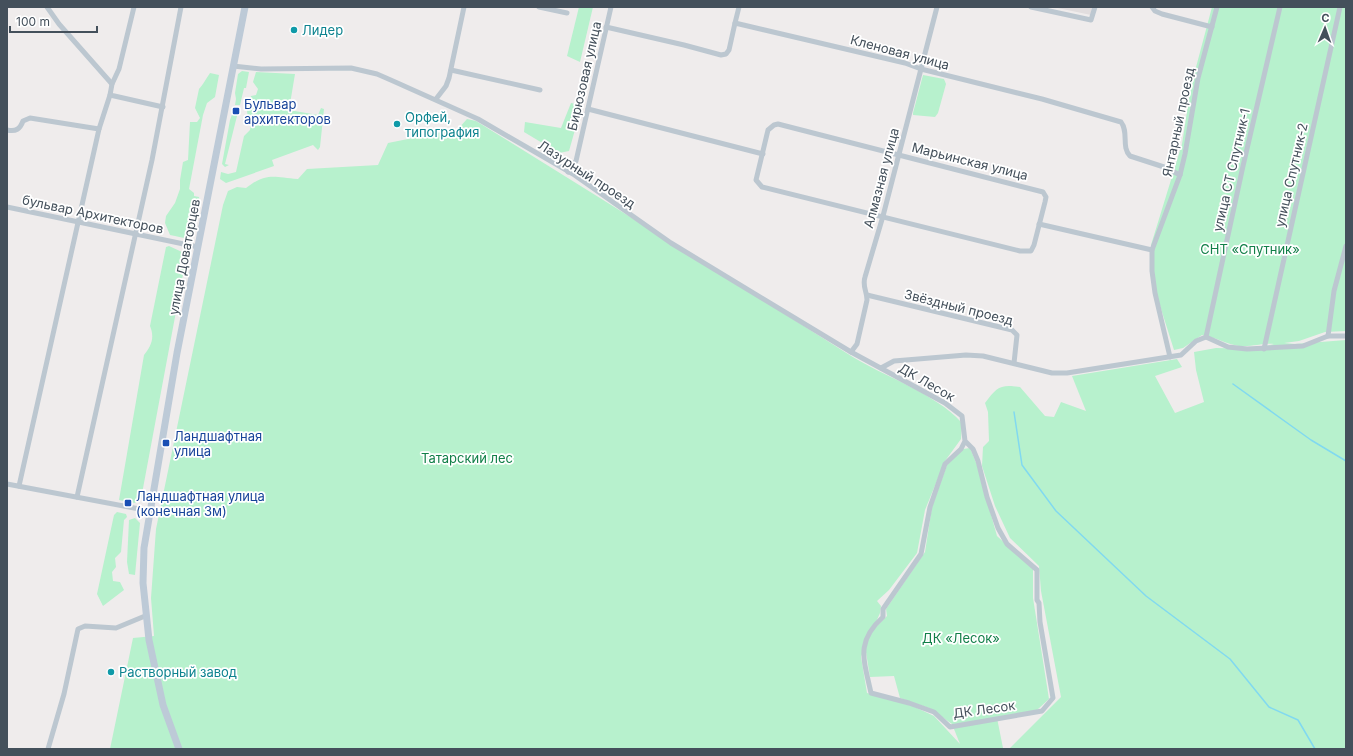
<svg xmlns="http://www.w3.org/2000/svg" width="1353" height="756" font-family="Inter,sans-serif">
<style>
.education{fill:#e1ddde}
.green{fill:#b7f1cd;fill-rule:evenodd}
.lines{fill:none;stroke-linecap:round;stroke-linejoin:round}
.stream{stroke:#81d9f0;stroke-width:1.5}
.minor{stroke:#bcc7d0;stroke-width:5}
.secondary{stroke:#bdcad7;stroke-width:7}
.culture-dot{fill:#0f9aa8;stroke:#fff;stroke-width:1.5}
.transit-dot{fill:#1a4fb4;stroke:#fff;stroke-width:1.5}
.labels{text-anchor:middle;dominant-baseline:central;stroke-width:3.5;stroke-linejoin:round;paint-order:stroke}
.culture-label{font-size:13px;fill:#0d838f;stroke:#fff;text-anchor:start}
.street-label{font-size:13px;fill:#44505b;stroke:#fff}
.transit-label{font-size:13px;fill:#164399;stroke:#fff;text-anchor:start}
.park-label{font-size:13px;fill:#117f48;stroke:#fff}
</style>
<rect width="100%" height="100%" fill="#efecec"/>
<path class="education" d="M1053 7H1093L1091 15Z"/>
<g class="green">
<path d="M579 7H593L580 62 567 56Z"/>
<path d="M1212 7H1346V331L1325 332 1299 341 1284 343 1295 344 1346 340V749H1009L1061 697 1041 591 1039 566 1010 538 995 506 982 466 983 447 989 441 988 412 985 403C997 387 1000 384 1020 387L1045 416 1054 417 1061 402 1086 411 1072 376 1177 359 1182 367 1155 376 1175 413 1204 402 1196 370 1194 352 1216 348 1253 349 1274 344C1262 343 1253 347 1239 346 1226 344 1215 337 1202 335L1183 348 1174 350 1150 274 1151 245 1182 144 1191 86Z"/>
<path d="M242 71 249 72 246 88H244L240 105H235L236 99 235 93 238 74Z"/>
<path d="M256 72 295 74 289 110 318 115 321 108 324 109 320 147 318 150 313 145 272 160 274 166 226 183 220 179 221 172 228 174 236 172 244 136 250 130 251 123 248 122 247 110 251 96 256 95 258 89 253 82Z"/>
<path d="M210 73 219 75 215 97 207 103 203 115 189 189 194 193V196L199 197 200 206 193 208 190 219 192 223 195 221 196 222C193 244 187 238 170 235L165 223 166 216 175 203 180 189V180L183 162 188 160 190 122H197L200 118 195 108 199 89C202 86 208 76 210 73Z"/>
<path d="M923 75 944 79 946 84 938 113 935 117 913 115V113Z"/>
<path d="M571 103 582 105 569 151 559 153 524 132 525 122 561 128Z"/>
<path d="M233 112H238L225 164 229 165 225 167 222 164 230 120Z"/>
<path d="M467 119 476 121C601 198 724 276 848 354 884 377 934 392 962 423L961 439 945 461 925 510 917 553 889 590 877 601 881 606 880 613 872 631 887 616 886 609 925 552 932 507 947 465 963 449 970 448 977 465 997 536 1033 569V598L1049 699 1037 710 997 718 1003 748 110 749 133 638 154 636 151 598 156 529 223 205 228 191 237 187 246 188C267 172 273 177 298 179L307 169 378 165 388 143 458 129ZM865 646 870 677 894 676 900 698 929 708 952 724 960 744 934 716 904 702 867 693 861 657Z"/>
<path d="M169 246 182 252 186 251 188 255 186 258 141 499 135 503 119 500 144 355C151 346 155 338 150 326L166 247Z"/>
<path d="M117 512 126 514 127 517 124 520 121 552 115 558 116 567 112 572 113 581 120 582 124 590 103 606 97 594 114 515Z"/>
<path d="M135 518 140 523 135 575 129 574 127 562 129 520Z"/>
</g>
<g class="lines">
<g class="stream">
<path d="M1233 384 1311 440 1346 461"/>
<path d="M1014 412 1022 465 1056 511 1146 596 1230 659 1269 707 1298 720 1315 749"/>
</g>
<g class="minor">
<path d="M47 7 59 24 112 84"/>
<path d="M134 7 119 69 112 84 110 95 163 107"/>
<path d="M539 7 567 13"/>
<path d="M1031 7 1091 20 1095 7"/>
<path d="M1152 7 1155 11 1162 14 1212 27"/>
<path d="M735 23 739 7"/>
<path d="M606 27 684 45 721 55 726 54 729 50 735 23 905 63 921 69 1042 99 1121 122C1129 132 1121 147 1130 156L1164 167 1180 175"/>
<path d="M233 66 261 69 351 68 377 74 393 81 478 119 573 174 671 243 851 352 945 403 962 416 965 441 973 449 978 461 987 497 998 528 1007 544 1037 570V600L1039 603 1040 622 1053 698 1042 711 950 727 934 712 909 703 871 693C864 660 855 642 883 617V609L921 554 930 507 945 464 961 449 965 441"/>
<path d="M451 70 540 90"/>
<path d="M436 99 446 86 449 78 464 7"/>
<path d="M588 109 763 154"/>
<path d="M778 124 1043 192 1046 197 1045 202 1034 245 1031 251H1020L762 187 756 180 768 130 774 125Z"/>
<path d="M7 130C16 132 20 129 23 121L30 118 99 129 110 95"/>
<path d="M568 172 576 161 611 7"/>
<path d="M7 207 198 247"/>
<path d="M1039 224 1152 250"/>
<path d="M867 295 1012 330 1017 335 1014 363"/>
<path d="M1328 336 1334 291 1346 246"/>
<path d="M1206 337 1243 166 1280 7"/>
<path d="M1264 349 1340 7"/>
<path d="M851 352 857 344 867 300C867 291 862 286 865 277L883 216 937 7"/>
<path d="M1170 357 1155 293 1152 271V250L1180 175 1185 154 1198 78 1217 7"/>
<path d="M881 368 894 361 966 355 983 356 1052 373H1067L1181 355 1196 341 1206 337 1228 347 1247 349 1303 346 1328 336H1346"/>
<path d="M7 484 150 511"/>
<path d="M19 486 99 129"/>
<path d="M77 497 152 160 181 7"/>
<path d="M48 749 64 694 78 629 85 626 116 628 145 616"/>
</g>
<path class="secondary" d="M179 749 163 705 149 640 143 583 144 548 177 353 245 7"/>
</g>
<g class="culture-dot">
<circle cx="294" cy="30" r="4"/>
<circle cx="397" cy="124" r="4"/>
<circle cx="111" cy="672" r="4"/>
</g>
<g class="transit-dot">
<rect x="232" y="107" width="8" height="8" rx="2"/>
<rect x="162" y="439" width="8" height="8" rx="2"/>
<rect x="124" y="499" width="8" height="8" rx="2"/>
</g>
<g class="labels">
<g class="culture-label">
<text x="302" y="30">Лидер</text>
<text x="405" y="117">Орфей,<tspan x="405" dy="15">типография</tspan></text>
<text x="119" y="672">Растворный завод</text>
</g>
<g class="street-label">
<text transform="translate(900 52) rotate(15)">Кленовая улица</text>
<text transform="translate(584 76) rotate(-77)">Бирюзовая улица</text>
<text transform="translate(1178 122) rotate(-78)">Янтарный проезд</text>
<text transform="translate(970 161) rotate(14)">Марьинская улица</text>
<text transform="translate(1231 170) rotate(-77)">улица СТ Спутник-1</text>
<text transform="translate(587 174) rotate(33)">Лазурный проезд</text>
<text transform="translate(1291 175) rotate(-77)">улица Спутник-2</text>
<text transform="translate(881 178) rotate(-75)">Алмазная улица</text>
<text transform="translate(93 214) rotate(12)">бульвар Архитекторов</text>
<text transform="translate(184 257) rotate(-79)">улица Доваторцев</text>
<text transform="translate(959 307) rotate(14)">Звёздный проезд</text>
<text transform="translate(927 382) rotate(30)">ДК Лесок</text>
<text transform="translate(984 709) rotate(-8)">ДК Лесок</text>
</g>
<g class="transit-label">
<text x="244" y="104">Бульвар<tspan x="244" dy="15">архитекторов</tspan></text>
<text x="174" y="436">Ландшафтная<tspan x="174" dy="15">улица</tspan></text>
<text x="136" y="496">Ландшафтная улица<tspan x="136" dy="15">(конечная 3м)</tspan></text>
</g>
<g class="park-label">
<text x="1250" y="249">СНТ «Спутник»</text>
<text x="467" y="458">Татарский лес</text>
<text x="961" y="638">ДК «Лесок»</text>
</g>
</g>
<rect width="1353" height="756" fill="none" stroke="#44505b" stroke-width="16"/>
<g transform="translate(1325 28) rotate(2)" stroke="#ffffff" stroke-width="3" paint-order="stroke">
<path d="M0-3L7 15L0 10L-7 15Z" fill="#44505b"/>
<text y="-6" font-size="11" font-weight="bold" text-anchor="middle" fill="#44505b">С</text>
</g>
<path d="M10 26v6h87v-6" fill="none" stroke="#44505b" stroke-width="2"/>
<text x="16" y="26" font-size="12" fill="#44505b" stroke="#ffffff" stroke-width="3" paint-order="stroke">100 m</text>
</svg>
